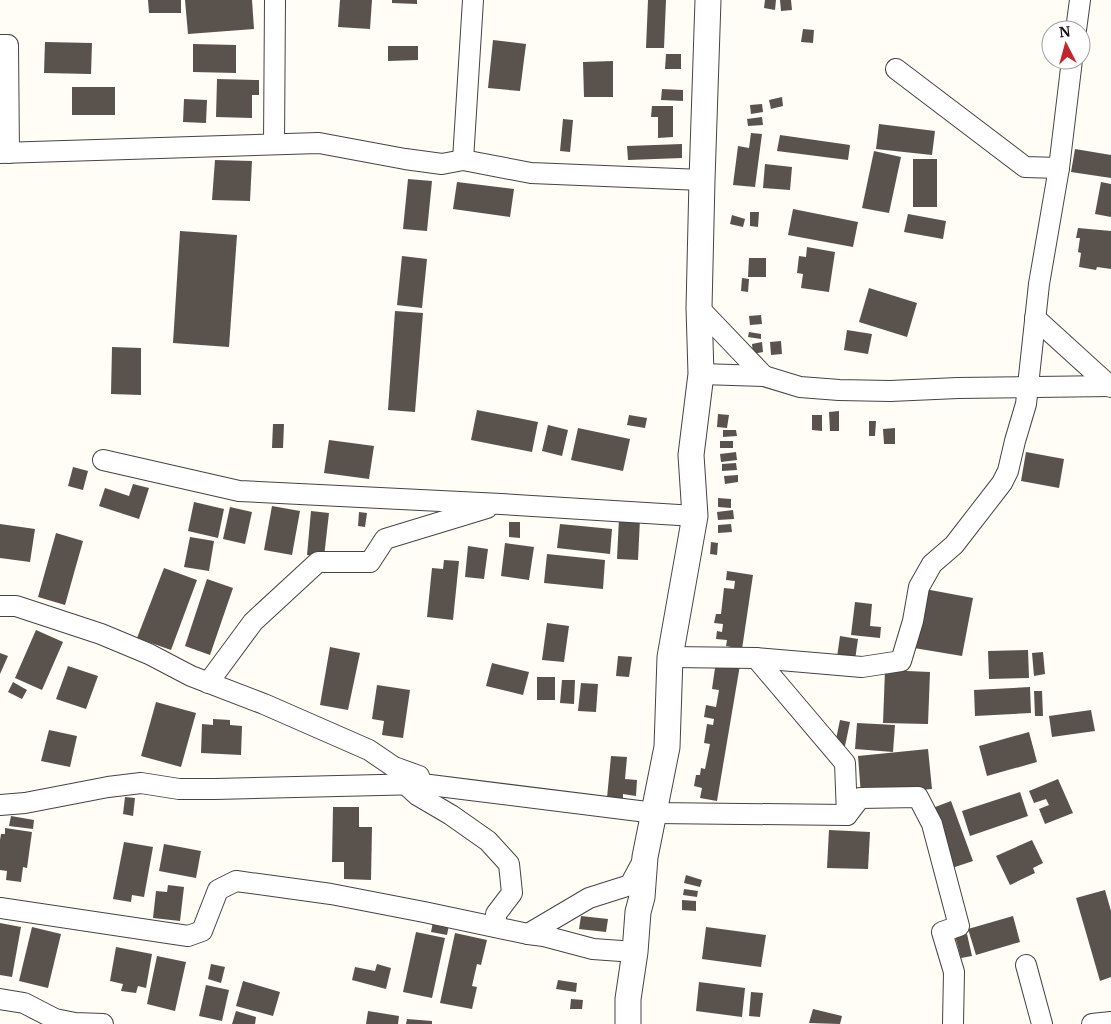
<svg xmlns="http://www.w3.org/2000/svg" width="1111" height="1024" font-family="Merriweather,serif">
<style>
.building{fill:#5a524d}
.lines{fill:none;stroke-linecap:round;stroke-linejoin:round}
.minor-casing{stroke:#444;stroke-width:22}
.tertiary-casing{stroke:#444;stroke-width:27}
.minor{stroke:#fff;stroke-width:20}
.tertiary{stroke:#fff;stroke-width:25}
</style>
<rect width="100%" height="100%" fill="#fffdf5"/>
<g class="building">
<path d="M148 0H181V13H149Z"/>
<path d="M185 0H252L254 29 188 34Z"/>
<path d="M340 0H372L370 29 338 27Z"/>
<path d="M392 0H417V4L392 3Z"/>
<path d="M648 0H666L664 48H646Z"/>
<path d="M765 0H776L775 10 764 8Z"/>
<path d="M780 0H791L792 10 781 11Z"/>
<path d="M803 29 814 30 813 43 801 42Z"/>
<path d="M493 40 526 44 520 91 488 88Z"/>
<path d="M45 42 92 43 91 74 44 73Z"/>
<path d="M193 44 236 45V73L193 72Z"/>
<path d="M388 46H418V60L388 61Z"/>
<path d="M666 54H681V69H665Z"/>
<path d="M613 61V97H584L583 62Z"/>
<path d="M217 79 259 80V95H252V118L216 117Z"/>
<rect x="72" y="87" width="43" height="28"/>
<path d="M662 89 683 90V101L661 100Z"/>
<path d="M782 97 783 106 771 109 769 100Z"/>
<path d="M184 99 207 100 206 123 183 122Z"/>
<path d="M762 104 763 112 751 114 750 105Z"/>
<path d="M652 106H673V137L658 138V117H651Z"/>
<path d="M762 117 763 125 748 126 747 119Z"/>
<path d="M563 119 573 120 570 152 560 151Z"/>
<path d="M879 124 935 131 932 155 876 149Z"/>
<path d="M751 133 762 134 755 187 733 185 738 146 749 148Z"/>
<path d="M780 135 850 145 848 160 777 151Z"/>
<path d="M682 144V158L628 160 627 146Z"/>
<path d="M1075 149 1111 155V178L1071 172Z"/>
<path d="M874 151 901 157 889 213 862 208Z"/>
<rect x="913" y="159" width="24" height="48"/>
<path d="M215 160 252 161 250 201 212 200Z"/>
<path d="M765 164 792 167 790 190 763 188Z"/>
<path d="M408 179 432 181 427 231 403 229Z"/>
<path d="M457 182 514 189 510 217 453 209Z"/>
<path d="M1101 182 1111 184V217L1095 214Z"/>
<path d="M793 209 858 222 853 247 788 235Z"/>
<path d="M750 212H759L758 227 750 226Z"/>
<path d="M908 214 946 221 943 239 904 232Z"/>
<path d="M732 215 745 219 743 227 730 224Z"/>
<path d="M1078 228 1111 231V269L1097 267 1096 270 1079 267 1081 253 1078 252 1080 238H1076Z"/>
<path d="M180 231 237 235 229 347 173 343Z"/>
<path d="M807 247 835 252 829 292 801 288 803 274 797 273 799 256 806 257Z"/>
<path d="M402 256 427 259 422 308 397 305Z"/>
<path d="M749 258H766V277H748Z"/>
<path d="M742 278 749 279 748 292 741 291Z"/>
<path d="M869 288 917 303 907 337 859 322Z"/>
<path d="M395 311 423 313 415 412 388 410Z"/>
<path d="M761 315 762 324 750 325 749 316Z"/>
<path d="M847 330 872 334 868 354 844 350Z"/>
<path d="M749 332 761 334V339L748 337Z"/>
<path d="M781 341 782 354 771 355 770 342Z"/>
<path d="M762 342 763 352 753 354 752 344Z"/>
<path d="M112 347 141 348V395L111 394Z"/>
<path d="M477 410 538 422 532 452 471 440Z"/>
<path d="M839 411V431H830L829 412Z"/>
<path d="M718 414 729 415 727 428 717 427Z"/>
<path d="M629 415 647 418 645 428 627 425Z"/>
<path d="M812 415H822V431L812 430Z"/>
<path d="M869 421H876L875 436H869Z"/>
<path d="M273 424H284L283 448H272Z"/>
<path d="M548 425 568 430 562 456 542 451Z"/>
<path d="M578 428 630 439 623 471 571 460Z"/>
<path d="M895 428V444H884L883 429Z"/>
<path d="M723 430H736L737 436 723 437Z"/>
<path d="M329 440 374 446 369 479 324 473Z"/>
<rect x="720" y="441" width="13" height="7"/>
<path d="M736 452 737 460 721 462 720 454Z"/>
<path d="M1026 452 1064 459 1059 488 1021 481Z"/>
<path d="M736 463 737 470 722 471V464Z"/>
<path d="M73 467 88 471 83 490 68 486Z"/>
<path d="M738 475V482L725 484 724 476Z"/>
<path d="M133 484 149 488 139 519 99 506 105 488 129 496Z"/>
<path d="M718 498 731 499V508L718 507Z"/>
<path d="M194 502 224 509 218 538 188 531Z"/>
<path d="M272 506 300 511 292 555 264 550Z"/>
<path d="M230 507 252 512 245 544 223 539Z"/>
<path d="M733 510 734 519 718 520 717 512Z"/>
<path d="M311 511 329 513 324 557 307 555Z"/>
<path d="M359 512 367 513 365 527 358 526Z"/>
<path d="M619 518 640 519 638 560 617 559Z"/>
<path d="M509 522H520V538L509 537Z"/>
<path d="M0 524 35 529 30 562 0 558Z"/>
<path d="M560 524 612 529 610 554 557 548Z"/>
<path d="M731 524 732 532 718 533V525Z"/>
<path d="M56 533 83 541 65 605 38 597Z"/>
<path d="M190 537 214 541 209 571 184 567Z"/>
<path d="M711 542 718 543 717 555 710 554Z"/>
<path d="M505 543 534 547 529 580 501 576Z"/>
<path d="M468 546 488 549 484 579 465 577Z"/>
<path d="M547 554 605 560 603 589 544 583Z"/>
<path d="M444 560 459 561 453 620 427 617 432 568 443 569Z"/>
<path d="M164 568 197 580 171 650 137 638Z"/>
<path d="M727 571 753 575 742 649 726 646 727 640 716 639 717 631 722 632 723 624 714 623 716 614H721L724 588 734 589 735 581 726 580Z"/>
<path d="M207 579 233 588 210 655 185 646Z"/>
<path d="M925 589 973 598 962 656 914 648Z"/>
<path d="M855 602 872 604 870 626 881 627 880 638 851 635Z"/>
<path d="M547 623 569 626 564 662 542 660Z"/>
<path d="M36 630 63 642 42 690 15 678Z"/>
<path d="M840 636 858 639 855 660 837 657Z"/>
<path d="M330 647 360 653 348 710 320 705Z"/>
<path d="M1028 650 1029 678 989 679 988 651Z"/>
<path d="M1043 652 1045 674 1034 676 1032 653Z"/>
<path d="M0 653 8 656 0 674Z"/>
<path d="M618 656 632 657 629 677 616 676Z"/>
<path d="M716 661 740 665 717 801 700 798 702 788 694 786 696 775H700L701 768 705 769 710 744 704 743 707 724 713 725 714 719 704 717 706 705 716 707 719 690 712 689Z"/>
<path d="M492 663 529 672 523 695 486 686Z"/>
<path d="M68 666 98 676 86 709 56 699Z"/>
<path d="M885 670 930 672 928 724 883 723Z"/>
<rect x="537" y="677" width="18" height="23"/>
<path d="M562 680H575L574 704 560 703Z"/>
<path d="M13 682 27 690 22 699 8 692Z"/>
<path d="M581 683 598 684 596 712 578 711Z"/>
<path d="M377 685 410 690 403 738 382 735 384 721 372 719Z"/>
<path d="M1030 687 1031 713 975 716 974 690Z"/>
<path d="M1034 691H1042L1043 716H1035Z"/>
<path d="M156 702 196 713 181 767 141 756Z"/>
<path d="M1091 710 1095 731 1052 737 1049 716Z"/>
<path d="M213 719 230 720V725L242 726 241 755 201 753 202 724 213 725Z"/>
<path d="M840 720 850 722 845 746 835 744Z"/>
<path d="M857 723 895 725 893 752 855 749Z"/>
<path d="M49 730 77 736 70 767 41 761Z"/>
<path d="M1029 732 1037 762 987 776 979 746Z"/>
<path d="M928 749 932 789 861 795 858 756Z"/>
<path d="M611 756 627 757 625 779 637 780 636 796 623 794V799L607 798Z"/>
<path d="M1058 779 1073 813 1045 824 1039 809 1049 805 1046 799 1034 803 1029 791Z"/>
<path d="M1020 792 1028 816 970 836 962 811Z"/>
<path d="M125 797 135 798 133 816 123 814Z"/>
<path d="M951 801 973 861 952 868 930 809Z"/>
<path d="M333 807H359V827H372L371 880 344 879V862H332Z"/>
<path d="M11 816 34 820 33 829 9 826Z"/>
<path d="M5 828 32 832 27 868 23 867 21 882 6 880 7 871 0 870V840L1 834H5Z"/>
<path d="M829 830 870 832 868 869 827 868Z"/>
<path d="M1032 840 1043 863 1033 868 1035 873 1010 885 996 856Z"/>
<path d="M124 842 153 847 144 897 132 895 131 902 113 899Z"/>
<path d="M164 844 201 851 196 878 159 871Z"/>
<path d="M686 875 702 880 700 887 684 883Z"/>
<path d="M168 885 184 887 180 921 153 918 156 891 167 892Z"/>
<path d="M684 889 698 891 697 897 683 895Z"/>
<path d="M1105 890 1111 911V977L1100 981 1076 898Z"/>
<path d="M682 900 696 901V911L682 910Z"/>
<path d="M581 916 608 919 606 932 579 929Z"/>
<path d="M1013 916 1020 942 976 955 968 929Z"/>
<path d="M433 922 449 925 447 935 431 932Z"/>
<path d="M0 923 21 927 12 977 0 975Z"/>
<path d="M32 927 61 934 48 988 19 981Z"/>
<path d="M706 927 766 935 761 967 702 959Z"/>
<path d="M416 932 445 938 432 998 403 992Z"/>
<path d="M455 933 487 940 481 965 477 964 472 986 477 987 472 1009 440 1003Z"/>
<path d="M967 934 972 956 961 958 955 936Z"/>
<path d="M116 947 152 954 146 988 138 986 136 993 121 991 123 984 110 981Z"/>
<path d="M157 956 186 962 175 1011 147 1004Z"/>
<path d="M211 964 225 967 221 983 208 979Z"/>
<path d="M377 964 391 968 386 989 352 980 355 967 375 971Z"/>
<path d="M558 980 577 983 576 992 556 989Z"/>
<path d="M243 981 280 992 273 1016 236 1006Z"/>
<path d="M699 982 745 988 742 1017 696 1011Z"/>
<path d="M206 985 229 990 222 1021 199 1016Z"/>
<path d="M751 992 763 993 760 1017 749 1016Z"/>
<path d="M571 999 583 1000 582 1009H570Z"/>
<path d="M813 1009 842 1016 840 1024 809 1023Z"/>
<path d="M236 1011 256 1017 255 1024H232Z"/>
<path d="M368 1011 399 1016 398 1024H366Z"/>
<path d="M407 1019 432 1021V1024H406Z"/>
</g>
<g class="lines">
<defs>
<g id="minor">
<path d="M1076 30 1080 0"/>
<path d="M0 45H8L9 153"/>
<path d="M896 69 1025 167 1059 168"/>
<path d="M274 144 275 0"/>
<path d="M0 153 319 143 405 159 442 164 463 160 531 173 702 180"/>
<path d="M463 160 473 0"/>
<path d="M699 308 764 376"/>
<path d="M1035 318 1111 387"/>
<path d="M701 374 764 376 800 387 839 390 890 391 958 388 1111 386"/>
<path d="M103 460 239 491 501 504 695 516"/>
<path d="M0 606H16L101 634 149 654 191 676 264 704 369 750 394 767 419 776 422 784 655 813 847 815 860 798 918 797 932 824 959 926 942 932 954 972 953 1024"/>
<path d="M670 657 756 658 862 667 901 661 913 621 919 587 932 564 954 545 1002 483 1008 471 1015 441 1026 404 1039 284 1059 168 1072 60"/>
<path d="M756 658 845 763 847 815"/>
<path d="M208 683 253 622 318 562H370L385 539 487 508"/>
<path d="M405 784 417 795 451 815 488 841 509 864 512 893 496 914V927"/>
<path d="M0 805 25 803 108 787 141 783 179 789H215L422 784"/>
<path d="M0 908 188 936 202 931 218 890 236 881 331 894 424 912 528 934 544 936 593 949 635 952"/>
<path d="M528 934 589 898 630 885 644 859"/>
<path d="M1026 965 1042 1024"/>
<path d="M0 999 24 1003 55 1019 75 1023 103 1024"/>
<path d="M1092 1024 1111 1022"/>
</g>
<path id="tertiary" d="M628 1024V999L635 952 638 912 642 897 645 857 667 747 670 657 695 516 691 455 701 374 699 308 702 180 708 0"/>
</defs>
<use href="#minor" class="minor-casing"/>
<use href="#tertiary" class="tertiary-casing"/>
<use href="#minor" class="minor"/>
<use href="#tertiary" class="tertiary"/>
</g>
<g transform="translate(1066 45) rotate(354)"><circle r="24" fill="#ffffff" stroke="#a0a0a0"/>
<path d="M0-4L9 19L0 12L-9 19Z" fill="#c4262e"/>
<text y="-8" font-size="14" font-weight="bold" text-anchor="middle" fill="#111111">N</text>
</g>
</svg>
